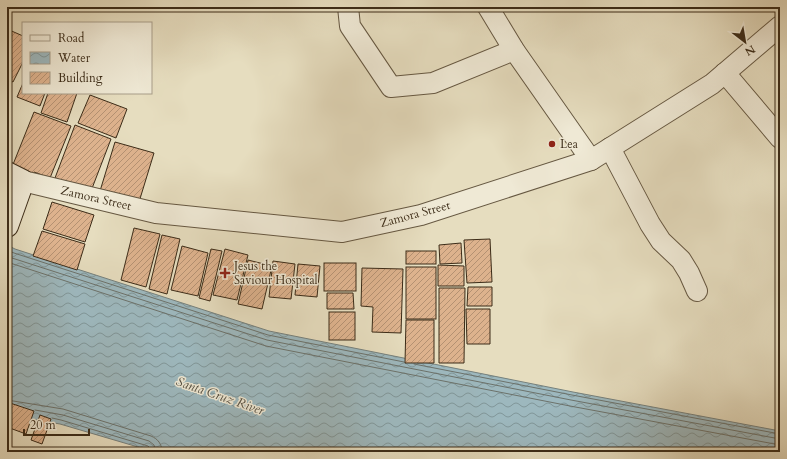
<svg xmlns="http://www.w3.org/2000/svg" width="787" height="459" font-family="Cardo,serif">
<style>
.water{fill:url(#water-waves);stroke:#76807c}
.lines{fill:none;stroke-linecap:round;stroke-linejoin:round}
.shore{stroke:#6c726b;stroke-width:1}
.building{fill:url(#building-hatch);stroke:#3c2c18}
.street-casing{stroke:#665842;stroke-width:22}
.secondary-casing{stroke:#3c2c18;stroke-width:24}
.street{stroke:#efe9d5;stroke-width:20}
.secondary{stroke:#efe9d5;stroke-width:22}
.poi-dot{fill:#8f2418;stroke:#efe9d5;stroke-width:1.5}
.labels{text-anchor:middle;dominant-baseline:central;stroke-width:3;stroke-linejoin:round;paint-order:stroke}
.poi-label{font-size:12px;fill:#3c2c18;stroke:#efe9d5;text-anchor:start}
.street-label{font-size:12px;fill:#3c2c18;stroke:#efe9d5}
.water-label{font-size:13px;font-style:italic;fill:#544f42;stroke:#efe9d5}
</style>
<defs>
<pattern id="water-waves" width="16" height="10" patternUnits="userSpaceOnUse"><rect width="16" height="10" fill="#9db8be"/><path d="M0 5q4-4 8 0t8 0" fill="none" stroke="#819699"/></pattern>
<pattern id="building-hatch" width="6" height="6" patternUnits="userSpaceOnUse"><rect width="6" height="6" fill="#ddb28d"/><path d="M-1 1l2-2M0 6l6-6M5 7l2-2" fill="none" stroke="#b49172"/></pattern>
</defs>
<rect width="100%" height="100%" fill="#e6ddbf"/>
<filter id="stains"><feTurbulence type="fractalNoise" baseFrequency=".005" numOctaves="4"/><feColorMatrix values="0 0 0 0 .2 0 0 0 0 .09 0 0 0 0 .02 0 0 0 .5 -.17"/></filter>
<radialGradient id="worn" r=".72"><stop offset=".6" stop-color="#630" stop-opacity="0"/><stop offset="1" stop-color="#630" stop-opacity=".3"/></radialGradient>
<path class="water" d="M7 245 15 249 269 331 573 392 780 431V452H155L60 424 7 415Z"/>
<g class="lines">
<g class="shore">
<path d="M7 250 14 253 268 335 404 362"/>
<path d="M7 255 12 258 267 340 571 400 780 439"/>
<path d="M7 262 266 346 570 406 780 445"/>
<path d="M414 364 572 395 780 434"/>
<path d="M7 400 63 409 151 436C158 439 162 444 162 452"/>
<path d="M35 410 63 415 149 441 154 445 156 452"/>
<path d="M52 418 61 420 148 446 151 449V452"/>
</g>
</g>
<g class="building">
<path d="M7 29 23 36V62L13 82 7 79Z"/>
<path d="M23 83V93H45L40 106 17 97Z"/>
<path d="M48 93H77L67 122 41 113Z"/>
<path d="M90 95 127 109 116 138 78 123Z"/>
<path d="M34 112 71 126 50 178 34 172 33 175 12 167Z"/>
<path d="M75 125 111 139 91 191 55 178Z"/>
<path d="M115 142 154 153 139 202 100 191Z"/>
<path d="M52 202 94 215 85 242 43 229Z"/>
<path d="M134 228 160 234 146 287 121 280Z"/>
<path d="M42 231 85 244 77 270 33 256Z"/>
<path d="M162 235 180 239 167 294 149 289Z"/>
<path d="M490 239 492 282 467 283 464 240Z"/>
<path d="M461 243 462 263 440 264 439 245Z"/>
<path d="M182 246 208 253 198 296 171 290Z"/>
<path d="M211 249 222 251 210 301 199 298Z"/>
<path d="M225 249 248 255 237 300 213 295Z"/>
<rect x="406" y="251" width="30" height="13"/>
<path d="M248 260 272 266 262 309 238 304Z"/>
<path d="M273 261 295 264 291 299 269 297Z"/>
<rect x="324" y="263" width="32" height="28"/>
<path d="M298 264 320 266 317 297 295 295Z"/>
<path d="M438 265 464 266V286H438Z"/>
<rect x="406" y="267" width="30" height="52"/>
<path d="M362 268 403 269 401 333 372 332 373 307 361 306Z"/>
<path d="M468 287H492V306H467Z"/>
<path d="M439 288H465L464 363H439Z"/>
<path d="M327 293H353L354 309H327Z"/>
<path d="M466 309H490V344H467Z"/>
<rect x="329" y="312" width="26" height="28"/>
<path d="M406 320H434V363H405Z"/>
<path d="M7 402 34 411 26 434 7 427Z"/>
<path d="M40 415 51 419 42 444 31 440Z"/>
</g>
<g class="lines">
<defs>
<g id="street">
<path d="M348 7 350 26 391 87 433 83 514 50"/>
<path d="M488 7 514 50 591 160"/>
<path d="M725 73 780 138"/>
<path d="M610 148 650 224 661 241 681 260 689 273 697 291"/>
<path d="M23 181 156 213 342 232 421 215 591 160 712 84 780 26"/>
</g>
<path id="secondary" d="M7 173 23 181 7 226"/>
</defs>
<use href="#street" class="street-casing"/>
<use href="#secondary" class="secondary-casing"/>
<use href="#street" class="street"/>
<use href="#secondary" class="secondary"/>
</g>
<g class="poi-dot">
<circle cx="552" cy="144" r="4"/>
<path d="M223 267h4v4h4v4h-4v4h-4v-4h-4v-4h4z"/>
</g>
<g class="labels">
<g class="poi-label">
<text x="560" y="144">Lea</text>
<text x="234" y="266">Jesus the<tspan x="234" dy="14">Saviour Hospital</tspan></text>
</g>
<g class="street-label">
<text transform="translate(96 198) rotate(13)">Zamora Street</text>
<text transform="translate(415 214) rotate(-15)">Zamora Street</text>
</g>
<g class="water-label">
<text transform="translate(220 396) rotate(19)">Santa Cruz River</text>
</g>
</g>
<rect width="787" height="459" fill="none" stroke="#e6ddbf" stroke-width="24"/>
<rect x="8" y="8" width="771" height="443" fill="none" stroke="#3c2c18" stroke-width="2"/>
<rect x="12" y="12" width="763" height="435" fill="none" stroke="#3c2c18"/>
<rect x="22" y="22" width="130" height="72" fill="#efe9d5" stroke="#a79d89"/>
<rect x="30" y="35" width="20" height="6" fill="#efe9d5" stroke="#a79d89"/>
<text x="58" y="42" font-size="12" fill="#3c2c18">Road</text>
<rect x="30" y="52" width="20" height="12" fill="url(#water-waves)" stroke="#a79d89"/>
<text x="58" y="62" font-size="12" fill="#3c2c18">Water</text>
<rect x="30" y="72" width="20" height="12" fill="url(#building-hatch)" stroke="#a79d89"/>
<text x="58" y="82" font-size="12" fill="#3c2c18">Building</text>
<g transform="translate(745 42) rotate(149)" stroke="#efe9d5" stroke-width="3" paint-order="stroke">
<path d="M0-3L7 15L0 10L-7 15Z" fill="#3c2c18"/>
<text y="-6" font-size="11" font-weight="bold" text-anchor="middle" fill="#3c2c18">N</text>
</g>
<path d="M24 429v6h65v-6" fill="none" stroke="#3c2c18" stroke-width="2"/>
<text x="30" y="429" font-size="12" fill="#3c2c18" stroke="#efe9d5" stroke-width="3" paint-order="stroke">20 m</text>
<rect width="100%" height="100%" filter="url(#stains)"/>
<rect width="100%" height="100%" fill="url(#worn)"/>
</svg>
